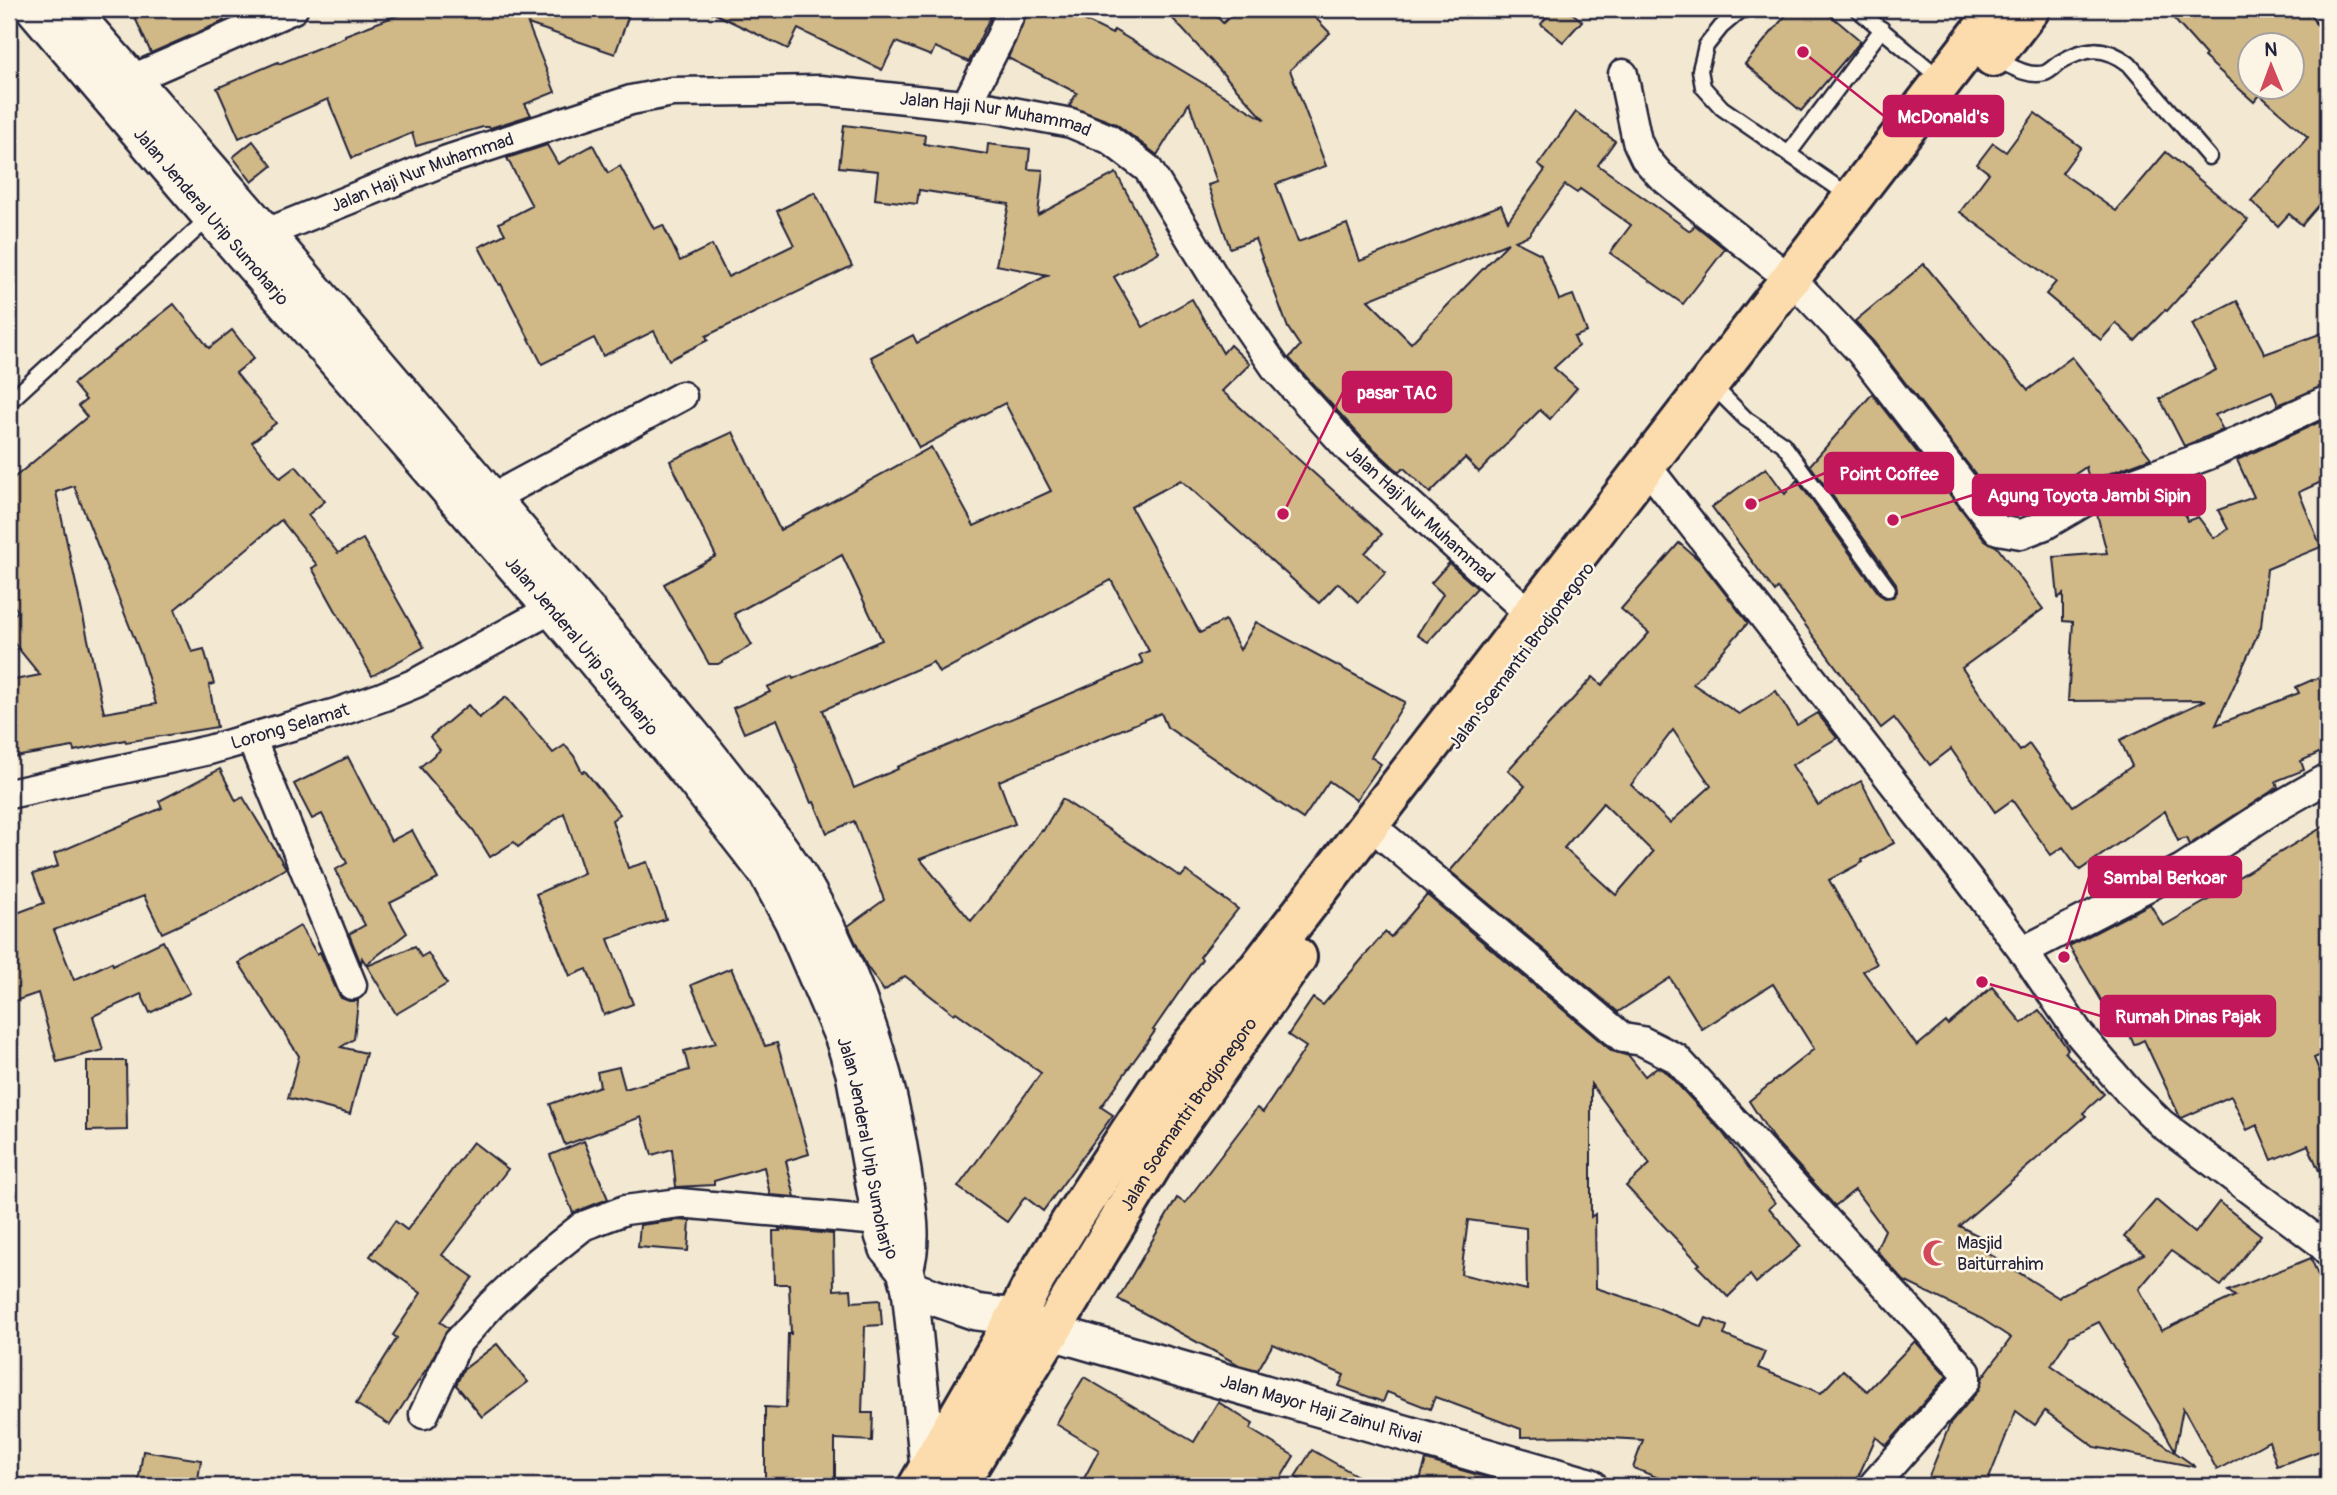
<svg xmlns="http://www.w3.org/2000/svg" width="2337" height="1495" font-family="Pangolin,sans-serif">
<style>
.building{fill:#d0b887;stroke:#22223b;stroke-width:2;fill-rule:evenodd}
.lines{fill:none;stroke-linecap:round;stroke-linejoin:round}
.service-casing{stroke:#22223b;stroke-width:19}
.minor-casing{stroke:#22223b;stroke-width:33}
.tertiary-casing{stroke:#22223b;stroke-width:40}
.primary-casing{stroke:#22223b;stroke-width:44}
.service{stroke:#fcf5e5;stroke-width:14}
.minor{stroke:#fcf5e5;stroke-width:28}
.tertiary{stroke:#fcf5e5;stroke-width:35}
.primary{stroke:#fcdcac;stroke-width:38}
.labels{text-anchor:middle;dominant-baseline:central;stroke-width:5;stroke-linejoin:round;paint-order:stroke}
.street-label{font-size:18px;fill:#22223b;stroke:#fcf5e5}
.poi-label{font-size:18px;fill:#22223b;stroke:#fcf5e5;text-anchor:start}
.leader{fill:none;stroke:#c2185b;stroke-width:2.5}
.callout-dot{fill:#c2185b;stroke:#fcf5e5;stroke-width:2.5}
.callout{fill:#c2185b;stroke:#c2185b;stroke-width:2.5}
.callout-label{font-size:19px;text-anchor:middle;font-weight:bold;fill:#fff}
</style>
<rect width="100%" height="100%" fill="#f3e9d2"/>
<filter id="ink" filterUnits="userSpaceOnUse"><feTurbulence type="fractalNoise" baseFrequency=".0143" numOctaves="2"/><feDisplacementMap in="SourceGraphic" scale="14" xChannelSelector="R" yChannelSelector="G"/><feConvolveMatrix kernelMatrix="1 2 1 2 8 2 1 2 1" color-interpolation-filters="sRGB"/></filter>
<g filter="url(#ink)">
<g class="building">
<path d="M131 9H218L224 21 151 53Z"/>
<path d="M414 9H631L615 54 528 24 555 92 525 104 531 115 490 128 489 127H483L416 146 412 133 352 158 328 99 239 138 217 88 278 62 279 64 345 37V35Z"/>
<path d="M705 9H994L969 62 935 47 931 56 896 42 882 70 798 29 788 49Z"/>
<path d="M1028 9H1055L1074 19 1076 16 1112 34 1114 30 1265 120 1164 9H1210L1223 23 1238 9H1307L1330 33 1290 70 1326 166 1276 184 1298 242 1347 224 1360 261 1501 205 1508 221 1545 170 1538 165 1576 112 1615 141 1598 165 1690 231 1695 225 1725 249 1683 304 1610 253 1631 225 1580 189 1577 193 1565 185 1529 235 1515 241 1541 254 1559 300 1573 295 1587 332 1574 337 1578 346 1554 368 1577 388 1550 419 1540 410 1479 472 1465 458 1430 493 1404 468 1399 472 1362 438 1289 358 1300 346 1288 328 1255 239 1230 248 1208 185 1217 182 1189 103 1157 155 1116 124 1069 106 1077 93 1008 58ZM1508 243 1411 343 1368 300Z"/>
<path d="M1553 9H1567L1582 21 1563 42 1541 24Z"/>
<path d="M1791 9H1823L1861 41 1801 111 1745 64Z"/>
<path d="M2165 9H2309L2315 23 2321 28 2328 29V195L2302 225 2289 214 2278 226 2251 201 2308 137 2260 95 2254 102 2204 57 2206 55ZM2250 46H2292V88H2250Z"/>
<path d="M2035 113 2081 147 2062 173 2116 211 2166 152 2248 220 2167 311 2165 310 2135 341 2116 323 2101 340 2046 294 2056 282 1960 212 1989 173 1977 164 1993 143 2006 152Z"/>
<path d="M844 125 925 135 924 144 987 154 988 144 1030 149 1028 169 1043 170 1038 215 1116 173 1159 252 1114 277 1143 327 1192 299 1223 353 1230 345 1250 364 1222 391 1382 534 1365 553 1386 572 1358 602 1338 583 1319 603 1181 480 1131 507 1200 633 1225 620 1240 650 1256 622 1405 702 1371 757 1381 764 1356 800 1329 781 1303 819 1167 727 1161 713 999 781 1015 824 920 859 971 921 1006 879 1041 830 1043 831 1062 799 1181 877 1186 871 1238 909 1200 957 1202 959 1153 1030 1155 1031 1101 1107 1113 1115 1043 1211 1025 1197 1007 1222 958 1187 1041 1073 956 1012 954 1014 905 976 884 991 866 965 848 926 884 900 854 821 827 833 814 802 811 803 777 719 744 733 733 708 770 692 767 687 792 676 793 679 882 640 842 555 734 614 752 645 718 664H709L664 584 716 556 670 461 733 432 780 530 931 447 974 526 1051 491 1005 403 919 448 871 357 913 335 917 343 1048 275 996 265 1009 204 919 190 917 204 875 199 878 171 839 167ZM1111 580 1149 651 1139 655 1143 663 897 767 898 769 854 788 823 710 933 662 939 673Z"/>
<path d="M253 141 272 166 252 182 233 157Z"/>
<path d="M547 145 558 164 593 145 608 173 620 166 654 229 663 225 680 261 712 245 728 277 794 245 777 211 815 192 852 266 706 336 708 340 669 360 654 331 603 356 594 338 542 364 501 284 499 285 479 247 505 234 499 223 532 206 507 158Z"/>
<path d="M1924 264 2028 390 2072 357 2151 458 2089 481 2086 467 2013 516 2007 515 1873 341 1855 321Z"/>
<path d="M2237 301 2265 354 2328 331V384L2278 405 2272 391 2215 415 2223 430 2184 446 2160 399 2216 370 2192 324Z"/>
<path d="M174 304 209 348 232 330 254 358 236 373 276 423 252 442 280 478 296 466 325 501 308 515 338 553 363 539 424 647 372 676 312 568 317 565 281 520 175 609 192 652 204 649 214 684 209 685 217 727 126 742 125 740 74 751 73 747 9 758V681L40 675 9 637V619L18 611 9 600V482L87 417 78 406 86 400 73 384ZM74 486 141 655 156 704 104 713 56 492Z"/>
<path d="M1872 394 1985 540 1997 547 2043 609 1962 668 2020 751 2029 744 2073 806 2132 766 2120 740 2206 700 2068 701 2073 622 2063 621V594L2058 598 2054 557 2107 553 2097 514 2173 486 2180 494 2187 521 2198 517 2214 538 2228 529 2218 510 2254 497 2237 460 2328 418V479L2299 492 2321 547 2267 569 2261 627 2216 725 2299 693 2296 687 2328 673V749L2301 761 2304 770 2276 781 2278 787 2189 845 2186 838 2178 841 2165 811 2080 870 2063 847 2051 855 2012 800 1995 812 1951 749 1930 765 1894 718 1881 728 1778 588 1775 592 1712 507 1766 468 1785 494 1797 480 1880 595 1885 598 1893 597 1897 592 1896 583 1810 465Z"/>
<path d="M1679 543 1699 560 1748 623 1693 684 1739 714 1776 691 1797 725 1817 713 1837 738 1792 765 1818 805 1861 781 1894 843 1862 860 1863 862 1829 880 1877 964 1863 971 1917 1046 1946 1022 1948 1025 1992 987 2022 1023 2039 1010 2068 1049 2065 1052 2104 1094 2083 1113 2086 1116 1959 1226 1993 1243 1988 1253 2059 1298 2061 1295 2144 1254 2124 1237 2156 1200 2195 1233 2219 1202 2261 1235 2221 1286 2171 1251 2139 1289 2161 1331 2235 1296 2228 1291 2311 1258 2328 1300V1448L2277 1466 2269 1441 2217 1470 2183 1408 2175 1450 2099 1322 2070 1336 2051 1365 2196 1467 2095 1447 2045 1411 2035 1425 2016 1411 1986 1486H1925L1950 1424 1978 1391 1983 1377 2011 1338 1982 1319 1904 1281 1876 1250 1885 1230 1855 1190 1835 1206 1772 1137 1749 1101 1814 1049 1773 984 1702 1029 1670 978 1618 1012 1450 871 1525 786 1508 770 1593 677 1602 685 1649 633 1621 609ZM1673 730 1711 786 1670 823 1631 785ZM1603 803 1653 852 1616 895 1564 848Z"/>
<path d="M1449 563 1477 588 1428 642 1417 635 1443 594 1431 583Z"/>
<path d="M506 697 553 753 565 745 574 756 582 772 585 771 620 814 612 820 628 868 647 862 666 919 608 939 633 1004 604 1015 587 969 570 976 536 894 584 873 564 813 518 847 514 842 490 857 474 831 420 767 440 750 430 737 468 705 479 718Z"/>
<path d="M348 757 391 841 412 830 438 879 390 903 407 933 366 964 362 958 361 964 349 934 365 925 335 870 347 863 322 814 312 819 294 784Z"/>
<path d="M220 769 236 801 243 797 286 868 225 904 162 933 144 896 54 930 74 980 112 962 113 965 163 941 190 993 150 1013 141 994 93 1016 103 1050 57 1062 38 993 9 1003V916L44 903 33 874 58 866 54 854 162 808 159 801Z"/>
<path d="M2328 824V1052L2314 1058 2328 1091V1192L2308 1145 2272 1160 2257 1125 2247 1130 2231 1096 2182 1118 2180 1117 2144 1040 2134 1045 2114 999 2104 1005 2069 946 2150 904 2163 926 2234 885 2232 881Z"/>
<path d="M1427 895 1612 1051 1629 1056 1645 1076 1657 1067 1666 1072 1722 1132 1775 1203 1769 1208 1801 1246 1756 1283 1750 1275 1728 1297 1697 1266 1700 1264 1626 1186 1650 1164 1591 1084V1217L1595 1214 1596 1288 1658 1308 1702 1327 1706 1318 1727 1326 1724 1335 1765 1352 1758 1368 1821 1393 1843 1370 1867 1391 1915 1341 1947 1376 1886 1446 1876 1437 1854 1486H1679L1633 1468 1643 1440 1578 1436 1521 1437V1429L1435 1397 1430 1409 1387 1392 1383 1402 1339 1386 1344 1375 1273 1344 1258 1370 1239 1365 1118 1299 1177 1198 1185 1203 1257 1108 1263 1112 1306 1047 1288 1035 1313 998 1323 1005 1385 932 1391 937ZM1468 1220 1526 1228 1527 1290 1461 1274Z"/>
<path d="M300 926 317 954 320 952 337 991 341 998 349 1001H358L354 1039 341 1047 366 1053 350 1114 288 1098 299 1056 239 963Z"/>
<path d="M415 946 421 957 428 953 447 984 396 1014 367 966Z"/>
<path d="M731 968 765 1046 777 1043 809 1154 786 1161 795 1197 770 1195 764 1167 714 1181V1185L676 1187 672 1149 652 1155 641 1117 565 1145 550 1104 600 1086 597 1072 619 1067 625 1089 689 1070 684 1051 716 1043 691 985Z"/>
<path d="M87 1061H126L127 1130 87 1131Z"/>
<path d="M584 1141 608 1199 573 1213 550 1155Z"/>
<path d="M473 1142 508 1169 442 1255 473 1277 440 1322 449 1328 427 1368 390 1425 356 1404 397 1338 393 1335 421 1293 370 1256 395 1221 407 1230Z"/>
<path d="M679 1220 690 1221 688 1251 638 1247 640 1225Z"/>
<path d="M779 1229 833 1234 834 1290 851 1289 852 1302 880 1300 882 1325 865 1326 862 1413H873L872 1441 835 1439V1486H765V1407L786 1408 788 1334H791L789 1284H774L773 1231H780Z"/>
<path d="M497 1344 528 1382 482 1417 456 1385 463 1370Z"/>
<path d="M1084 1377 1194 1442 1218 1402 1253 1424 1250 1429 1294 1456 1276 1486H1080L1099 1450 1056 1424Z"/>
<path d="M1312 1450 1375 1486H1311L1295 1477Z"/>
<path d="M143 1451 201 1460 197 1486H152L138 1484Z"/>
<path d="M1426 1460 1496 1480 1495 1486H1418Z"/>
</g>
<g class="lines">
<defs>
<g id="service">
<path d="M1742 9 1721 27 1706 46 1700 70 1703 87 1722 108 1851 197"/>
<path d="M1857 9 1942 80"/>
<path d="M1994 58C2009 65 2028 78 2045 73 2050 71 2055 66 2059 63 2085 47 2104 45 2129 64L2209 157"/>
<path d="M1789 153 1882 29"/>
<path d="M1722 395 1746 419 1783 444 1888 589"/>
<path d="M9 402 211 216"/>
</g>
<g id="minor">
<path d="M2325 9 2328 13"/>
<path d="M1623 74 1637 141 1645 158 1660 175 1706 213 1790 279"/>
<path d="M114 89 132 79 293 9"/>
<path d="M966 105 1001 36 1012 9"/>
<path id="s1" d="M249 242 264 234 447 160 631 100 672 92 820 90 992 108 1071 123 1109 139 1148 169 1219 285 1275 367 1350 450 1531 615"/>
<path d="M1804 292 1860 351 1998 530 2021 534 2045 525 2091 498 2208 455 2328 400"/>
<path d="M1655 477 1969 880 2023 951 2080 1035 2103 1062 2129 1092 2162 1124 2318 1241 2328 1251"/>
<path d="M492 498 682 396"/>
<path d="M251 738 352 985"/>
<path id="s2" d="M9 794 209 750 336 713 382 697 416 683 568 600"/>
<path d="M1387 839 1623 1038 1642 1041 1676 1058 1966 1372V1380L1875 1483"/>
<path d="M2023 951 2182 869 2272 810 2328 778"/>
<path d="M424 1414 458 1342 491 1305 528 1270 583 1226 625 1210 679 1203 879 1221"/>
</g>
<g id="tertiary">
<path id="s3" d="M34 9 210 216 552 609 694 780 766 872 793 922 843 1038 854 1073 883 1235 888 1249 905 1270"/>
<path d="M70 9C235 195 396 385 557 575 622 652 690 728 750 809 769 834 789 858 804 885 857 977 891 1080 905 1185 909 1214 914 1242 905 1270"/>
<path d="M905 1270 910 1289 928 1466 933 1481"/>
<path id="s4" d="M910 1289 976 1312 1016 1317 1052 1332 1589 1486"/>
</g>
<g id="primary">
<path d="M1993 57 2030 9"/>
<path d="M918 1486 1016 1317 1036 1278 1070 1223 1164 1080 1232 994 1257 970 1998 9"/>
<path id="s5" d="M957 1486 1164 1145 1297 957"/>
</g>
</defs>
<use href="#service" class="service-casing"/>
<use href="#minor" class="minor-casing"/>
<use href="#tertiary" class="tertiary-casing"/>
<use href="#primary" class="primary-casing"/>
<use href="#service" class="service"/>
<use href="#minor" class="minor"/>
<use href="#tertiary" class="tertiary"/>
<use href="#primary" class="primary"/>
</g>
</g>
<defs>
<symbol id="mosque-bare" viewBox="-9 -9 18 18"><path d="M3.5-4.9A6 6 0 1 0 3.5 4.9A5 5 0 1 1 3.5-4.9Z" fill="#d1495b" stroke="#fcf5e5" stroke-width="2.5" paint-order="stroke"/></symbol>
</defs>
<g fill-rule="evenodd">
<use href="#mosque-bare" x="1917" y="1234" width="38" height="38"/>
</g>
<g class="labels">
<g class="street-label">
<text stroke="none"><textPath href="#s1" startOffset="775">Jalan Haji Nur Muhammad</textPath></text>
<text stroke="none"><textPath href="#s1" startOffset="187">Jalan Haji Nur Muhammad</textPath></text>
<text stroke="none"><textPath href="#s3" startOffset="273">Jalan Jenderal Urip Sumoharjo</textPath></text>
<text stroke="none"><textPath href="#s1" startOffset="1384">Jalan Haji Nur Muhammad</textPath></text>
<text stroke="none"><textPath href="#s3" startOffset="840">Jalan Jenderal Urip Sumoharjo</textPath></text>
<text transform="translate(1522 656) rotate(-53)">Jalan Soemantri Brodjonegoro</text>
<text stroke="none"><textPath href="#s2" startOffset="289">Lorong Selamat</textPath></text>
<text stroke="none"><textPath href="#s5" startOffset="438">Jalan Soemantri Brodjonegoro</textPath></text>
<text stroke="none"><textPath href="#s3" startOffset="1428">Jalan Jenderal Urip Sumoharjo</textPath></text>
<text stroke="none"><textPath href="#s4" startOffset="429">Jalan Mayor Haji Zainul Rivai</textPath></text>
</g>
<g class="poi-label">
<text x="1957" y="1243">Masjid<tspan x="1957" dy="21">Baiturrahim</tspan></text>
</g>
</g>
<path class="leader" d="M1803 52L1884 116M1283 514L1343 392M1751 504L1825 473M1893 520L1973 495M2064 957L2089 877M1982 982L2101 1016"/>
<g class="callout-dot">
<circle cx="1803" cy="52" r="7"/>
<circle cx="1283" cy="514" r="7"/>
<circle cx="1751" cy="504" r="7"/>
<circle cx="1893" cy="520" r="7"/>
<circle cx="2064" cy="957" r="7"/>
<circle cx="1982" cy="982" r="7"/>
</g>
<g class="callout">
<rect x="1884" y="96" width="119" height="40" rx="7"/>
<rect x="1343" y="372" width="108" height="40" rx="7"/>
<rect x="1825" y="453" width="128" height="40" rx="7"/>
<rect x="1973" y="475" width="232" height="40" rx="7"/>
<rect x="2089" y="857" width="152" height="40" rx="7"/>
<rect x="2101" y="996" width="174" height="40" rx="7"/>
</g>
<g class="callout-label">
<text x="1943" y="123">McDonald's</text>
<text x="1397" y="399">pasar TAC</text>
<text x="1889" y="480">Point Coffee</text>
<text x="2089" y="502">Agung Toyota Jambi Sipin</text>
<text x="2165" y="884">Sambal Berkoar</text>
<text x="2188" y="1023">Rumah Dinas Pajak</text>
</g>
<rect width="2337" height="1495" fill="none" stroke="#fcf5e5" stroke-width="35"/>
<rect x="18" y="18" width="2302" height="1460" fill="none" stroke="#22223b" stroke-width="2.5" filter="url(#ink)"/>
<g transform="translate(2271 66) rotate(359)"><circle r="33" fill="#fcf5e5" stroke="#a5a1a1" stroke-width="2"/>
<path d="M0-5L12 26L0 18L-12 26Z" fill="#d1495b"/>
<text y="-10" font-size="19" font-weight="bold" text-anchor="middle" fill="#22223b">N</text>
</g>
</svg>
